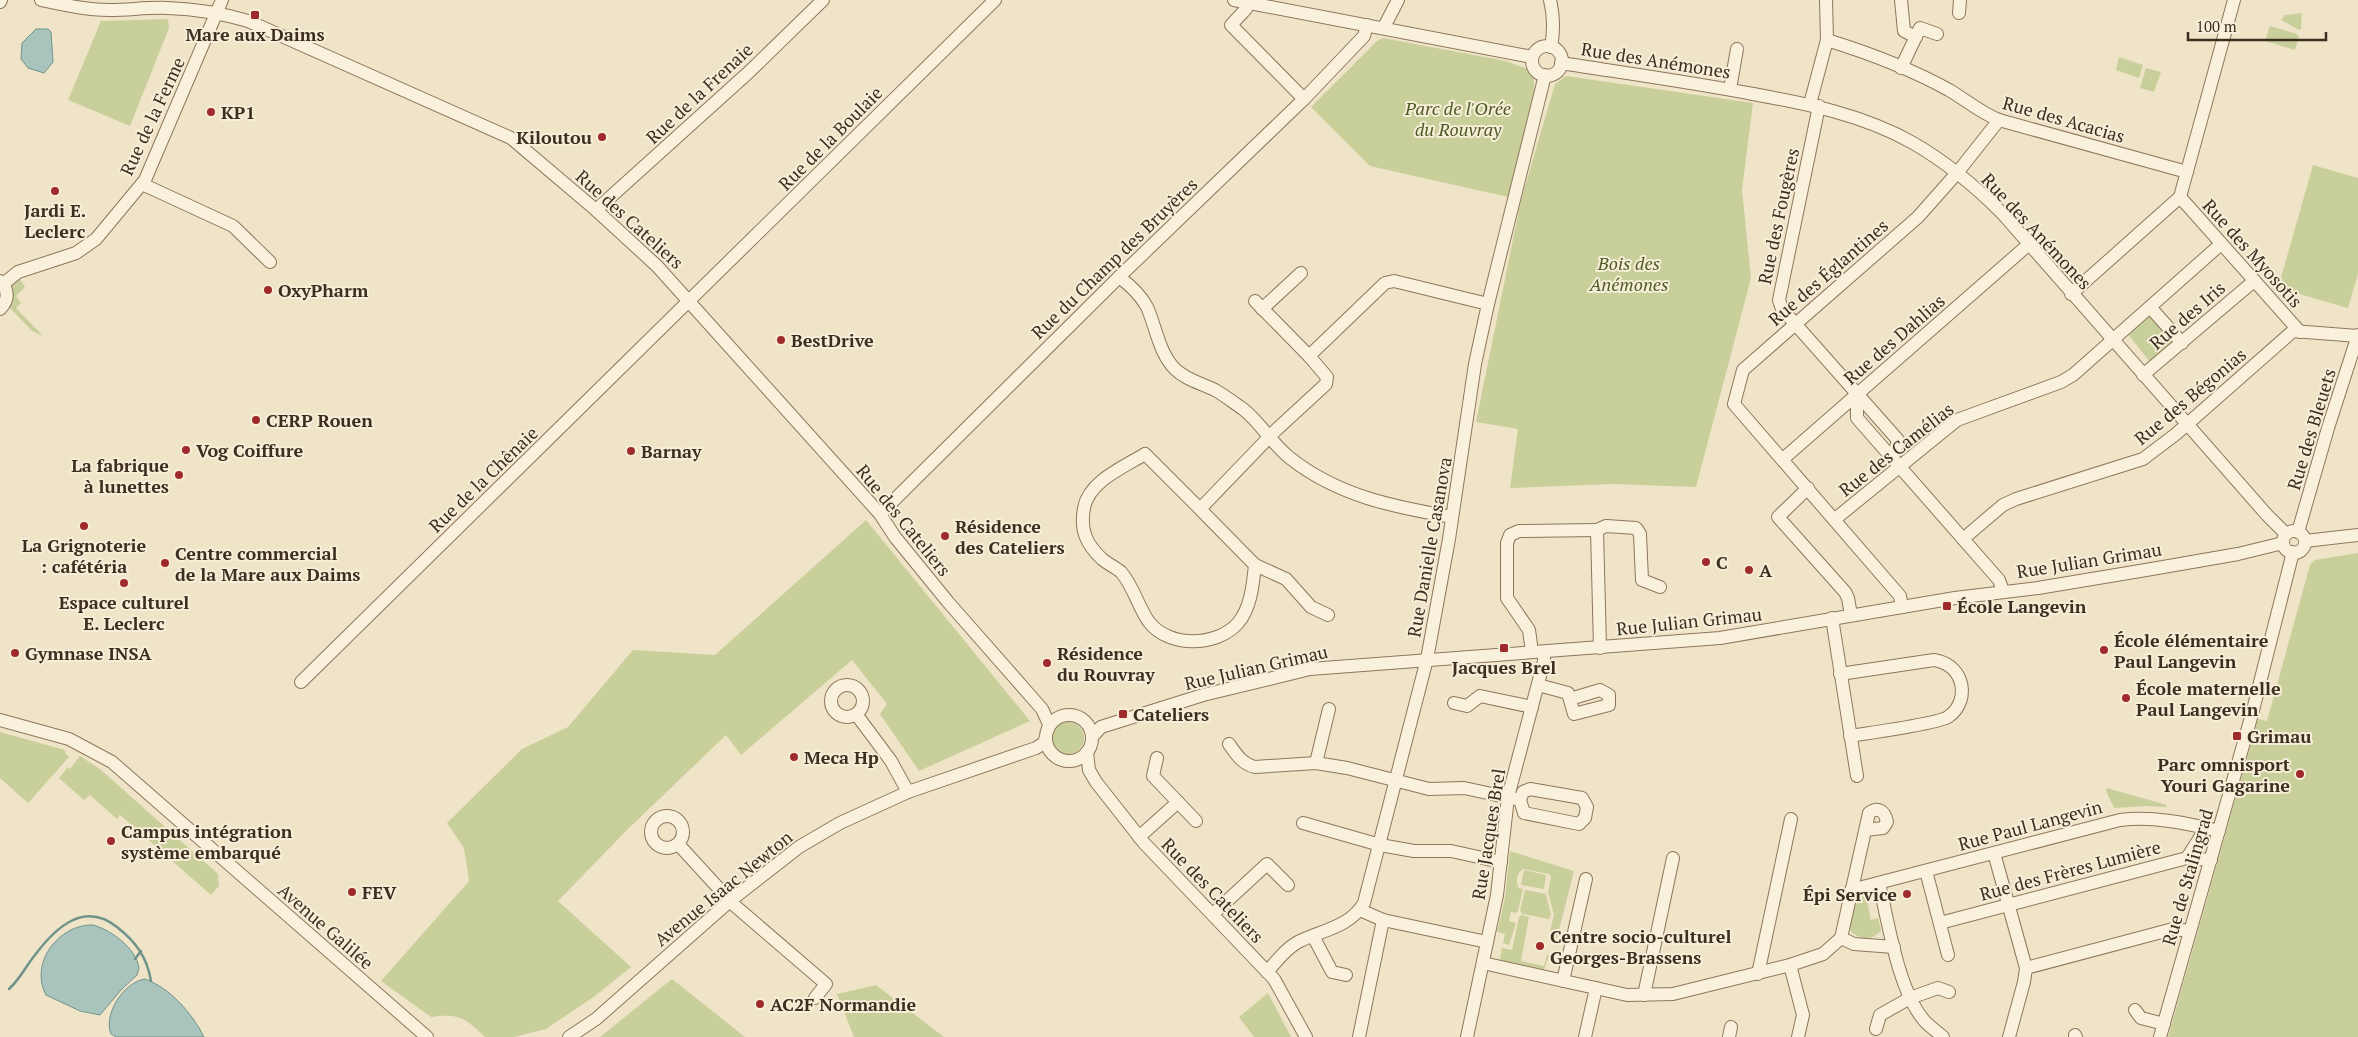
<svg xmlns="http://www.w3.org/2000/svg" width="2358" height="1037" font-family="'PT Serif',serif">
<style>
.green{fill:#c9cf9b}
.water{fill:#a9c4bc;stroke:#6f938a}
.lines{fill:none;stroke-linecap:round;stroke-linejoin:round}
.stream{stroke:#6f938a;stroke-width:2.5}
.minor-casing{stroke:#8d765c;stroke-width:14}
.minor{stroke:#faf1dc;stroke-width:12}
.poi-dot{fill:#9e2a2b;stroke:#f7eed8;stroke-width:2}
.labels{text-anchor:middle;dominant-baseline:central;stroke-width:4;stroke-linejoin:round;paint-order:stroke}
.poi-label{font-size:18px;font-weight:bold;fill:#3d2e20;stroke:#f7eed8;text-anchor:start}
.street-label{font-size:18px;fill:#3d2e20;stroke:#f7eed8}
.park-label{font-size:18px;font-style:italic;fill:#4d5a26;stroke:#f7eed8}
</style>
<rect width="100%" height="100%" fill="#f0e4c8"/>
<g class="green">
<path d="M2302 13 2301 29 2299 30 2281 20 2285 15Z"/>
<path d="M168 19 169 28 130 126 68 100 101 21Z"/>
<path d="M2270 26 2297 34 2299 37 2295 50 2265 41Z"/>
<path d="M1383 38 1506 61 1527 69 1534 78V90L1508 197 1370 166 1311 107 1377 41Z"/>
<path d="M2119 57 2143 65 2139 78 2116 70Z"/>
<path d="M2146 68 2161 72 2154 92 2140 88Z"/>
<path d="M1566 76 1753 103 1742 190 1751 278 1696 487 1613 484 1510 488 1518 429 1476 422 1521 200 1555 84Z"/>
<path d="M2313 165 2358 178V274L2348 308 2278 288Z"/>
<path d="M19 278 25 287 16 296 21 303 16 308 43 336 32 331 9 307 10 285Z"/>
<path d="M2148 313 2176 341 2150 362 2127 333Z"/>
<path d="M866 520 1030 721 919 771 880 714 887 704 852 660 741 755 726 735 627 830 558 901 631 967 595 996 546 1029 514 1037H485C465 1018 459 1013 431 1017L381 981 469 881 464 848 447 823 522 749 568 727 633 650 715 655Z"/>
<path d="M2358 553V1037H2168L2258 719 2267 721 2310 565 2315 560Z"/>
<circle cx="1068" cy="738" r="16"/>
<path d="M0 732 65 750V753L69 757 28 803 0 778Z"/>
<path d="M80 756 101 770 218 874 219 886 211 895 120 815 117 819 90 795 84 800 59 778 68 767 70 769Z"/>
<path d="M2107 788 2167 805 2166 807 2148 806 2114 808 2106 791Z"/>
<path d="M1510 851 1574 871 1557 938 1551 937 1552 932 1550 931 1554 915 1548 892 1551 877 1549 874 1523 869C1517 873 1515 881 1519 888L1523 889 1518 911 1516 913 1511 912 1509 921 1516 923 1509 945 1503 943 1505 934 1497 932 1505 898Z"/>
<path d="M1524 870 1546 875 1544 889 1521 885Z"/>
<path d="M1525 890 1546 894 1551 915 1549 919 1522 914 1520 910Z"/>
<path d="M1870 891 1872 900 1867 901 1871 920 1878 918 1881 931C1871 941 1862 940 1851 932 1848 916 1856 899 1870 891Z"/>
<path d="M1521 915 1529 917 1521 961 1544 966 1547 955H1549L1544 970 1500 960 1502 948 1512 950 1519 917Z"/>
<path d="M672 979 745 1037H600Z"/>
<path d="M876 985 944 1037H854L837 994Z"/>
<path d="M1268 993 1291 1037H1254L1239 1017Z"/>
</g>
<g class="water">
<path d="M36 29H48L51 32 53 62 44 73 28 68 21 59 22 43Z"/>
<path d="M93 925C111 930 136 948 139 968L137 975 121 990 100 1015 80 1011 46 995C29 963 59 924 93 925Z"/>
<path d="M145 979C170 988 192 1013 204 1037H116L111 1034C103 1014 124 982 145 979Z"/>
</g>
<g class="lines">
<g class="stream">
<path d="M135 959 141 951"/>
<path d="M9 989C20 979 26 966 35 955 56 927 84 901 117 927 136 942 147 957 151 981"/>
</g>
<defs>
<g id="minor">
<path d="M41 0C64 5 87 10 110 10 129 10 149 7 168 8 196 9 221 13 248 21L511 138 596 210 657 266 880 514 895 537 948 602 1042 709 1049 724 1048 729"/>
<path d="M1234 0 1532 57"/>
<path d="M1550 0C1554 16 1554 31 1551 47"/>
<path d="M1901 0 1904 31 1916 37"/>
<path d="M0 2 1 0"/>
<path d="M1248 3 1246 9 1231 25 1304 99"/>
<path d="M1959 13 1960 0"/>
<path d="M1384 27 1398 0"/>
<path d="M1827 40C1869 53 1911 69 1949 90 1966 100 1981 113 1999 120L2187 172"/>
<circle cx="1547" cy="61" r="15"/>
<path d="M1561 63C1625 73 1690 82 1753 94 1808 104 1864 115 1913 143 1946 162 1975 186 2002 213L2267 515 2286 534"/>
<path d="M1901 68 1920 28 1937 34"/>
<path d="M1730 89 1737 49"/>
<path d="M1810 104 1827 40 1826 0"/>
<path d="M1819 106 1779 300 1782 309 1898 440 1893 458"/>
<path d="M142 184 233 226 270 262"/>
<path d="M2180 197 2300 332"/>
<path d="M596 210 749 72 823 0"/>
<path d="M1119 277C1130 285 1140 294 1147 307 1156 327 1159 353 1175 369 1186 380 1201 383 1215 390 1224 395 1234 403 1243 409 1261 423 1272 444 1290 458 1338 496 1394 507 1452 517"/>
<path d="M0 281C9 290 9 300 0 309"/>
<path d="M3 284 18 272 76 253 96 239 145 180 222 0"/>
<path d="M2071 294 2180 197 2234 0"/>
<path d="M1255 301 1309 356"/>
<path d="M2150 307 2182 343"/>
<path d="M1262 309 1301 273"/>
<path d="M2143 375 2254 281"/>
<path d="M1857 394V418L1999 580 2003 591"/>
<path d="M1783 459 2028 245"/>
<path d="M1808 488 1778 517 1845 592 1848 598 1851 615"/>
<path d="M1200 509 1255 565C1253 584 1251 608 1238 623 1217 647 1169 648 1149 622 1138 607 1134 587 1121 572 1115 567 1108 564 1102 559 1086 544 1080 530 1084 508 1089 481 1124 467 1145 454L1200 509 1276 430 1326 384 1327 377 1309 356 1385 283 1394 281 1488 304"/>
<path d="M880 514 1119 277 1304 99 1364 36 1367 25"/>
<path d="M1835 519 1957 420 2061 382 2073 375 2221 244"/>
<circle cx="2294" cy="542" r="11"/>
<path d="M2298 532 2328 428 2358 335"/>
<path d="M1963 539 2003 505 2016 499 2143 459 2176 434 2293 331 2358 336"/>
<path d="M2305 541 2358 535"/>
<path d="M1255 565 1286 579 1311 607 1328 615"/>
<path d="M1902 607 1900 596 1734 404 1743 370 1918 217 1957 173 1999 120"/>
<path d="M1832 618 1857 776"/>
<path d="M1600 648 1597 530 1606 526 1636 528 1640 534 1642 580 1660 587"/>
<path d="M1532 652 1529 630 1507 598V543L1510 535 1519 531 1597 530"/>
<path d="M1840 674 1934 660C1946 662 1956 669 1960 680 1965 694 1960 709 1948 717 1937 724 1868 733 1850 736"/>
<path d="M301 682 995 0"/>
<circle cx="847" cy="701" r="16"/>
<path d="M1538 685 1568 693 1574 714 1609 705V695L1600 690 1570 699"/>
<path d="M1454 703 1467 706 1480 696 1532 707"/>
<path d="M856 714 891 761 908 792"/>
<circle cx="1069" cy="738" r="23"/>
<path d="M0 720 69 739 112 762 427 1037"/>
<path d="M1092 737 1101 727 1203 695 1310 669 1720 638 1955 598 2038 588 2146 570 2238 554 2283 543"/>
<path d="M1229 744C1236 754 1242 764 1255 767L1316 763 1347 768 1429 789 1464 788 1520 800 1524 813 1579 824 1585 818 1587 807 1582 798 1530 789 1523 792 1520 800"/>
<path d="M1087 752 1089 770 1096 782 1144 843 1274 979 1306 1037"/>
<path d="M1157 758 1153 776 1196 821"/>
<path d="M1316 763 1329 709"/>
<circle cx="667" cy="832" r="16"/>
<path d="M1303 823 1380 845 1414 851H1451L1501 862"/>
<path d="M1139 837 1178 802"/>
<path d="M678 844 734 905 826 984 815 998"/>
<path d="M1994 853 2026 968 2024 982 2009 1037"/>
<path d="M2187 858 2206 828"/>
<path d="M1926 871 1948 955"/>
<path d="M1879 883C1888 921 1898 989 1923 1019 1928 1026 1937 1031 1943 1037"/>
<path d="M1851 890 2120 820C2153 816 2186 823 2219 831"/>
<path d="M1360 910 1383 920 1487 942"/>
<path d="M1213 914 1267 864 1288 885"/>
<path d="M1940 923 2187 858 2211 860"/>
<path d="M1313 936 1332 972 1346 975"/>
<path d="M1841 938 1869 813C1878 806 1885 811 1887 822L1883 828 1865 830"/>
<path d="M1841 938 1854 944 1894 947"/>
<path d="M1483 963 1627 995 1673 994 1790 965 1823 954 1841 938"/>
<path d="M1790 965 1803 1015 1798 1037"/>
<path d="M2026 968 2173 929 2190 931"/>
<path d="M1267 972C1276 962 1285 949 1298 942 1321 930 1349 928 1364 903L1427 659 1449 539 1475 364 1488 304 1545 75"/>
<path d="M1758 974 1791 819"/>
<path d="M1563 981 1586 879"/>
<path d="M1644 995 1673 858"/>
<path d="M2135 1010 2141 1018 2164 1024"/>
<path d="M1876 1029 1880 1015 1910 998 1938 988 1949 992"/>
<path d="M2075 1035 2076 1037"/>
<path d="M569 1037 596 1019 731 900 799 847 840 823 908 792 1036 748 1044 743 1046 737"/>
<path d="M1359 1037 1383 920"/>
<path d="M1467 1037 1497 895 1508 797 1544 661V652"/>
<path d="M1585 1037 1596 988"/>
<path d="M1729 1037 1731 1027"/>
<path d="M2160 1037 2252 714 2293 552"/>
</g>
</defs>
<use href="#minor" class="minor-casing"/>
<use href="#minor" class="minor"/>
</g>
<g class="poi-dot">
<rect x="250" y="10" width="10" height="10" rx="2.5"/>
<circle cx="211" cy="112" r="5"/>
<circle cx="602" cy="137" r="5"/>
<circle cx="55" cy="191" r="5"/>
<circle cx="268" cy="290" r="5"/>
<circle cx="781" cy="340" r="5"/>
<circle cx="256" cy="420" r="5"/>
<circle cx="186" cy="450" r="5"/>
<circle cx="631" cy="451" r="5"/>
<circle cx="179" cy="475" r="5"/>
<circle cx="84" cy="526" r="5"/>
<circle cx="945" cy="536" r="5"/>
<circle cx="1706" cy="562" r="5"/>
<circle cx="165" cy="563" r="5"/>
<circle cx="1749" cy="570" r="5"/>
<circle cx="124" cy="583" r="5"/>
<rect x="1942" y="601" width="10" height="10" rx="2.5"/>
<rect x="1499" y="643" width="10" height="10" rx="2.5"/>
<circle cx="2104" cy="650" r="5"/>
<circle cx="15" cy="653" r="5"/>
<circle cx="1047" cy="663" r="5"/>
<circle cx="2126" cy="698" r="5"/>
<rect x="1118" y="709" width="10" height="10" rx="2.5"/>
<rect x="2232" y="731" width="10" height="10" rx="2.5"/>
<circle cx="794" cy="757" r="5"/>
<circle cx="2300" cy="774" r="5"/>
<circle cx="111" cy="841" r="5"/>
<circle cx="352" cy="892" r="5"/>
<circle cx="1907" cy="894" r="5"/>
<circle cx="1540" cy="946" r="5"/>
<circle cx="760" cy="1004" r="5"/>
</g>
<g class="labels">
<g class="poi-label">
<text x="255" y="34" text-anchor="middle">Mare aux Daims</text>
<text x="221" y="112">KP1</text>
<text x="592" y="137" text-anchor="end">Kiloutou</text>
<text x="55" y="210" text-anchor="middle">Jardi E.<tspan x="55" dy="21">Leclerc</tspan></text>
<text x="278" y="290">OxyPharm</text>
<text x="791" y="340">BestDrive</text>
<text x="266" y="420">CERP Rouen</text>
<text x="196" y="450">Vog Coiffure</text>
<text x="641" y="451">Barnay</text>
<text x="169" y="465" text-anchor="end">La fabrique<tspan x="169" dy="21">à lunettes</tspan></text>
<text x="955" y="526">Résidence<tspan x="955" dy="21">des Cateliers</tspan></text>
<text x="84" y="545" text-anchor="middle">La Grignoterie<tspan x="84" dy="21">: cafétéria</tspan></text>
<text x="175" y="553">Centre commercial<tspan x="175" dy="21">de la Mare aux Daims</tspan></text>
<text x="1716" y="562">C</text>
<text x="1759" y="570">A</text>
<text x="124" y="602" text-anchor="middle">Espace culturel<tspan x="124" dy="21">E. Leclerc</tspan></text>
<text x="1957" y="606">École Langevin</text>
<text x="2114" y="640">École élémentaire<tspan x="2114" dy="21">Paul Langevin</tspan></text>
<text x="25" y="653">Gymnase INSA</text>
<text x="1057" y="653">Résidence<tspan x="1057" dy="21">du Rouvray</tspan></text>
<text x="1504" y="667" text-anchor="middle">Jacques Brel</text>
<text x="2136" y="688">École maternelle<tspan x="2136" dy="21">Paul Langevin</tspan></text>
<text x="1133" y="714">Cateliers</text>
<text x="2247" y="736">Grimau</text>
<text x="804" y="757">Meca Hp</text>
<text x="2290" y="764" text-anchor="end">Parc omnisport<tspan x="2290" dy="21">Youri Gagarine</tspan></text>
<text x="121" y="831">Campus intégration<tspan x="121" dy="21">système embarqué</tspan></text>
<text x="362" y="892">FEV</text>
<text x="1897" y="894" text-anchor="end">Épi Service</text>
<text x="1550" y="936">Centre socio-culturel<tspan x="1550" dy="21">Georges-Brassens</tspan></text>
<text x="770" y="1004">AC2F Normandie</text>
</g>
<g class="street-label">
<text transform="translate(1656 60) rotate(9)">Rue des Anémones</text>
<text transform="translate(699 93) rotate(-43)">Rue de la Frenaie</text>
<text transform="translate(152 116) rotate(-65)">Rue de la Ferme</text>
<text transform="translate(2064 119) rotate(16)">Rue des Acacias</text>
<text transform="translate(830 138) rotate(-45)">Rue de la Boulaie</text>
<text transform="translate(1778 216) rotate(-78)">Rue des Fougères</text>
<text transform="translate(630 219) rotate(42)">Rue des Cateliers</text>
<text transform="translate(2037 231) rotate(47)">Rue des Anémones</text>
<text transform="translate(2253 253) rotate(48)">Rue des Myosotis</text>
<text transform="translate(1114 258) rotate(-44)">Rue du Champ des Bruyères</text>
<text transform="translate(1828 272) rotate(-41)">Rue des Églantines</text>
<text transform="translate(2187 315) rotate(-41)">Rue des Iris</text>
<text transform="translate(1894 339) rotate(-41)">Rue des Dahlias</text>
<text transform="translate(2190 396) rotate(-40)">Rue des Bégonias</text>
<text transform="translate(2311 429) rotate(-73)">Rue des Bleuets</text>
<text transform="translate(1896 449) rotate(-38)">Rue des Camélias</text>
<text transform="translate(483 479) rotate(-44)">Rue de la Chênaie</text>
<text transform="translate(904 520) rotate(51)">Rue des Cateliers</text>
<text transform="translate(1429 547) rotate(-80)">Rue Danielle Casanova</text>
<text transform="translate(2089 560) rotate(-9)">Rue Julian Grimau</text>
<text transform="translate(1689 621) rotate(-6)">Rue Julian Grimau</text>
<text transform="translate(1256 667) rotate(-13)">Rue Julian Grimau</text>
<text transform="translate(2030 825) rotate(-15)">Rue Paul Langevin</text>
<text transform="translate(1488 834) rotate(-81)">Rue Jacques Brel</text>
<text transform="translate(2070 870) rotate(-15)">Rue des Frères Lumière</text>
<text transform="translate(2187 877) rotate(-74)">Rue de Stalingrad</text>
<text transform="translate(723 888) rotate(-39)">Avenue Isaac Newton</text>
<text transform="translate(1213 890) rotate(46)">Rue des Cateliers</text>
<text transform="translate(326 926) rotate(41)">Avenue Galilée</text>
</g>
<g class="park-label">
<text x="1458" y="108">Parc de l'Orée<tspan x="1458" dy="21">du Rouvray</tspan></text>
<text x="1629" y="263">Bois des<tspan x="1629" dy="21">Anémones</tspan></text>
</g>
</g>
<path d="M2188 32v8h138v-8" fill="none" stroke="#3d2e20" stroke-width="2.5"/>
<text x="2196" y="32" font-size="15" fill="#3d2e20" stroke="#f7eed8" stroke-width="4" paint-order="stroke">100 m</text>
</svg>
